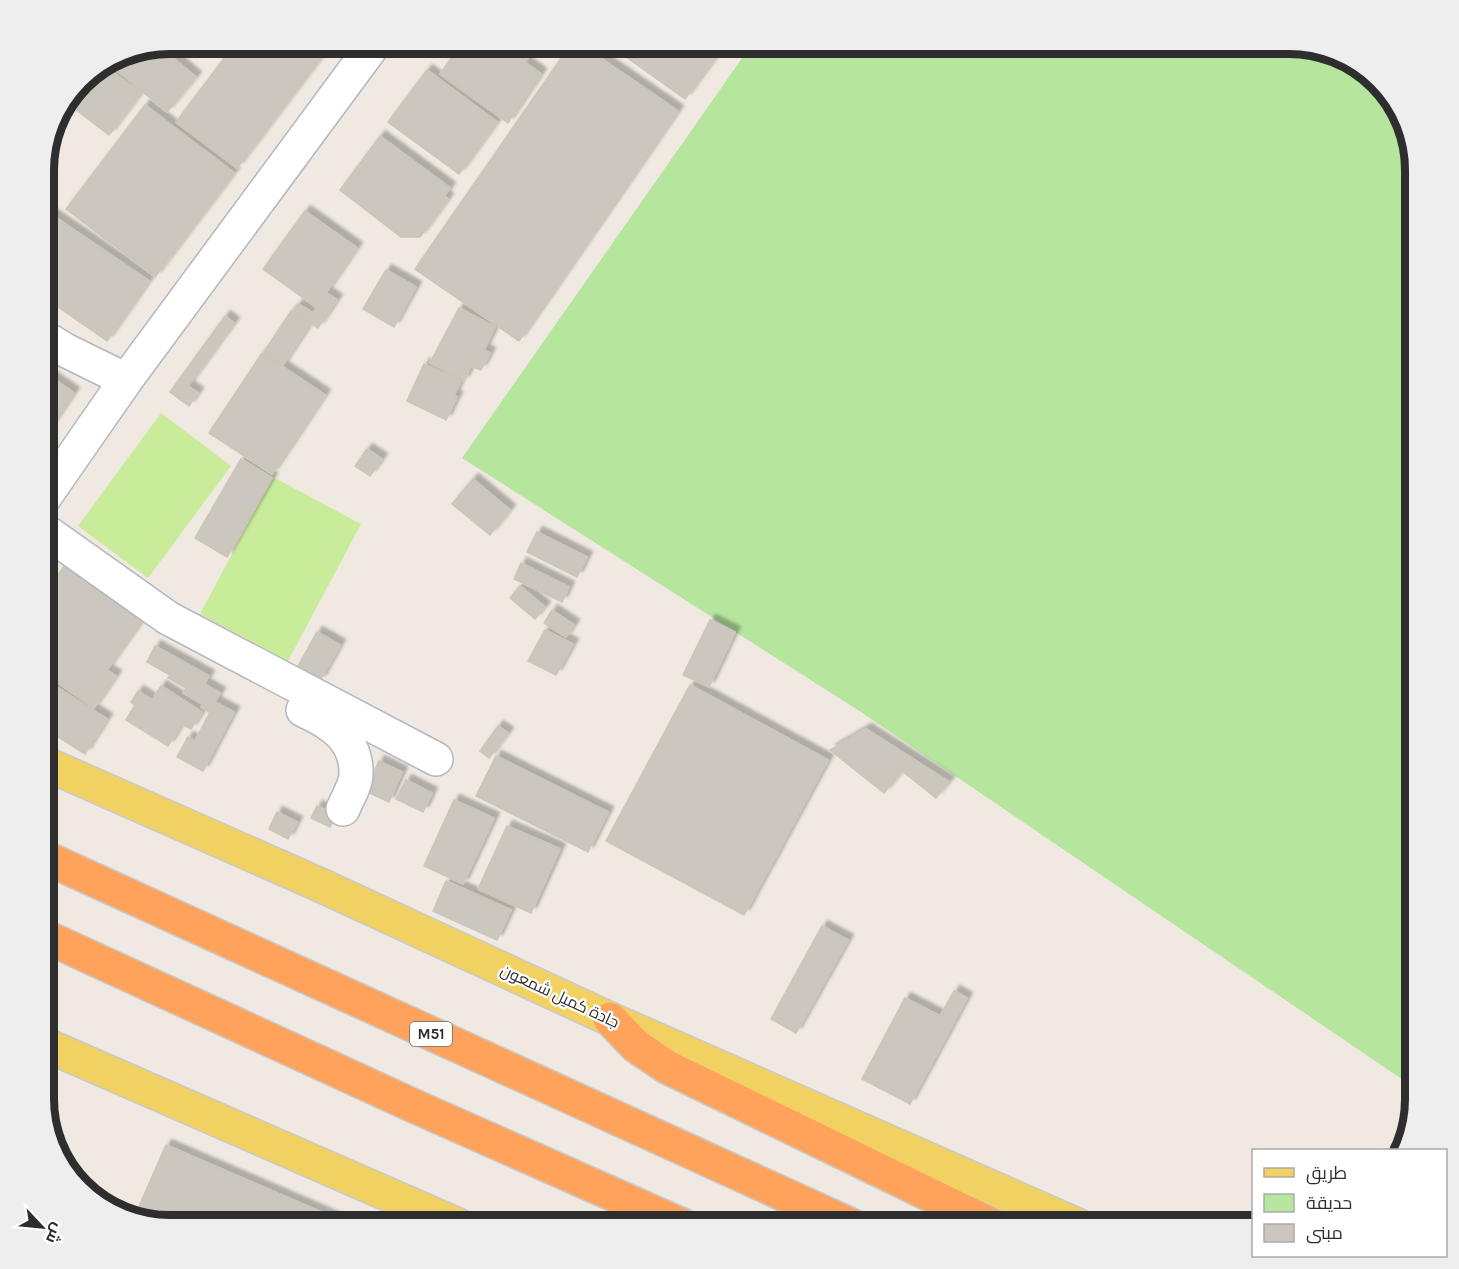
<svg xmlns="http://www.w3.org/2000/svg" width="1459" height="1269" font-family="Karla,Cairo,sans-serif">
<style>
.green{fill:#b6e59e}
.pitch{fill:#c9ec9a}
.building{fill:#cbc7bf;stroke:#cbc5ba;stroke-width:1.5;filter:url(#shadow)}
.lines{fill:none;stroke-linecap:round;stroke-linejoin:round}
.minor-casing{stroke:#b4b7c1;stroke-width:36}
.major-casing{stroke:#c9c9c9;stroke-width:36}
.highway-casing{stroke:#c9c9c9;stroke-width:36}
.minor{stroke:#fff;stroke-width:33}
.major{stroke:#f2d163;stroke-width:33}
.highway{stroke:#ffa35c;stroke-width:33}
.labels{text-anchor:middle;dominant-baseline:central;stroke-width:4.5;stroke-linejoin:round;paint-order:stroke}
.shield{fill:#fff;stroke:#6d6d6d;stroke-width:1.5}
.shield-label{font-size:15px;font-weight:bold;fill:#2e2e2e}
.street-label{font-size:16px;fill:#2e2e2e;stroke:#fff}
.rim{fill:none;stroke:#2e2e2e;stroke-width:8}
</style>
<defs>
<filter id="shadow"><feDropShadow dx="5.5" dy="-5.5" stdDeviation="1.5" flood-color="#0004"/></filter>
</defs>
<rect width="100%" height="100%" fill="#efe9e1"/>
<path class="green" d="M752 44H1289L1337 53 1378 80 1406 121 1415 170V1088L861 712 462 458Z"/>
<g class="pitch">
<path d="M161 413 231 466 148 578 78 526Z"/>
<path d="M273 477 361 524 288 661 200 614Z"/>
</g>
<g class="building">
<path d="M235 44H331L237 168 176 122Z"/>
<path d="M461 44H538L525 62 541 74 508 123 440 74Z"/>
<path d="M571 44H580L678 111 519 341 415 269Z"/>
<path d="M608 44H709L720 51 685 99Z"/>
<path d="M159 46 196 77 167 112 107 62 122 53Z"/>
<path d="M103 65 141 93 109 135 66 102 86 75Z"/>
<path d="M427 70 497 122 459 174 388 122Z"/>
<path d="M145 105 234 173 155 277 66 209Z"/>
<path d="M380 136 450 188 444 196 448 199 420 237H401L340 190Z"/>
<path d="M45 210 149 281 107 341 44 297Z"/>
<path d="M305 211 357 248 316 307 263 269Z"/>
<path d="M386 270 416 287 394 327 363 309Z"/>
<path d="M327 293 337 300 318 328 293 311 298 304 313 313Z"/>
<path d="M459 308 495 327 484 350 490 353 481 370 471 366 464 381 430 363Z"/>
<path d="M291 311 310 324 283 365 264 352Z"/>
<path d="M225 316 234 323 188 386 198 393 189 406 170 392Z"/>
<path d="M262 353 325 395 272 474 209 433Z"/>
<path d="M424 364 461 381 454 395 457 397 446 420 407 401Z"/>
<path d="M44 372 74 393 44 437Z"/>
<path d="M367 449 382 459 370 476 355 466Z"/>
<path d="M241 459 272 478 227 557 195 538Z"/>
<path d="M473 479 510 510 490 535 452 504Z"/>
<path d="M537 532 587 557 577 577 527 552Z"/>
<path d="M521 563 569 587 562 602 514 579Z"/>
<path d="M64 566 142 620 107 670 116 676 94 708 44 673V596Z"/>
<path d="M520 586 545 607 535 619 510 598Z"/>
<path d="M552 610 574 625 566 637 544 623Z"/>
<path d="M710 620 735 632 709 687 683 675Z"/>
<path d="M545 630 573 644 556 675 528 661Z"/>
<path d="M317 632 340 645 320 681 297 668Z"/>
<path d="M155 646 209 676 204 684 220 693 209 712 201 707 203 704 183 693 186 688 168 678 170 675 147 662Z"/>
<path d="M53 685 107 719 85 754 44 728V701Z"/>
<path d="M690 685 828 760 744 915 606 841Z"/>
<path d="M161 686 202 712 191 729 182 724 168 746 126 720 135 705 131 702 138 691 152 700Z"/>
<path d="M215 702 234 712 203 771 177 757 188 737 195 741Z"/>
<path d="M498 726 508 733 489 758 480 751Z"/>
<path d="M866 729 949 782 936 798 902 771 884 793 830 750Z"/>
<path d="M496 756 608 812 588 852 476 796Z"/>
<path d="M379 761 402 772 389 802 365 791Z"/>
<path d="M406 780 432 793 423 812 396 799Z"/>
<path d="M454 800 494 818 463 884 424 866Z"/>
<path d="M317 806 336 815 330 827 311 818Z"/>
<path d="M277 812 297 822 288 839 269 829Z"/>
<path d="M507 826 560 849 531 913 478 889Z"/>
<path d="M446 881 511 910 497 940 433 911Z"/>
<path d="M822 926 848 940 796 1033 771 1019Z"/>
<path d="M954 991 967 998 910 1104 862 1079 905 998 940 1016Z"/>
<path d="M166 1145 351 1225H170L134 1218Z"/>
</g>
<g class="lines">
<defs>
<g id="minor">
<path d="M44 337 65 350 126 380"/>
<path d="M44 498 126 380 374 44"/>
<path d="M44 530 168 618 436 759"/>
<path d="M303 710C332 723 357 740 356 774 356 785 347 799 343 809"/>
</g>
<g id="major">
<path d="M44 763 318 884 610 1019 1077 1225"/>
<path d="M44 1044 458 1225"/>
</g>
<g id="highway">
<path d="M44 857 851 1225"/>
<path d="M44 936 414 1106 682 1225"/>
<path d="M610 1019 636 1046 667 1067 992 1225"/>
</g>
</defs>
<use href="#minor" class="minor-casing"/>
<use href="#major" class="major-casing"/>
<use href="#highway" class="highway-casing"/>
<use href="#minor" class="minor"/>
<use href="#major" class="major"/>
<use href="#highway" class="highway"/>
</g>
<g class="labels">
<rect class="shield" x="410" y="1022" width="42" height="24" rx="4.5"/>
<g class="shield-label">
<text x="431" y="1034">M51</text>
</g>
<g class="street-label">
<text transform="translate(560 996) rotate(25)">جادة كميل شمعون</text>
</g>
</g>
<path d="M0 0H1459V1269H0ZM170 54H1289A116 116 0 0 1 1405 170V1099A116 116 0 0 1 1289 1215H170A116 116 0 0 1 54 1099V170A116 116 0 0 1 170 54Z" fill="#eee" fill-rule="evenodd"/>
<path class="rim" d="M170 54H1289A116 116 0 0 1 1405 170V1099A116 116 0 0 1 1289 1215H170A116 116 0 0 1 54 1099V170A116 116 0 0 1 170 54Z"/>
<rect x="1252" y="1149" width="195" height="108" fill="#ffffff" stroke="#ababab" stroke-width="1.5"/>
<rect x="1264" y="1168" width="30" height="9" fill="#f2d163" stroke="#ababab" stroke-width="1.5"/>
<text x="1306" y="1179" font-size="18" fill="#2e2e2e">طريق</text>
<rect x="1264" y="1194" width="30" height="18" fill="#b6e59e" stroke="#ababab" stroke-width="1.5"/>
<text x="1306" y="1209" font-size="18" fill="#2e2e2e">حديقة</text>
<rect x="1264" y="1224" width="30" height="18" fill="#cbc7bf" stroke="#ababab" stroke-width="1.5"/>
<text x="1306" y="1239" font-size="18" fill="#2e2e2e">مبنى</text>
<g transform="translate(42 1227) rotate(116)" stroke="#ffffff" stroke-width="4.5" paint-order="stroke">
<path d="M0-4.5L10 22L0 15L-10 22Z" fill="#2e2e2e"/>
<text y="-9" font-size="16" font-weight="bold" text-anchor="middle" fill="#2e2e2e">ش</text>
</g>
</svg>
